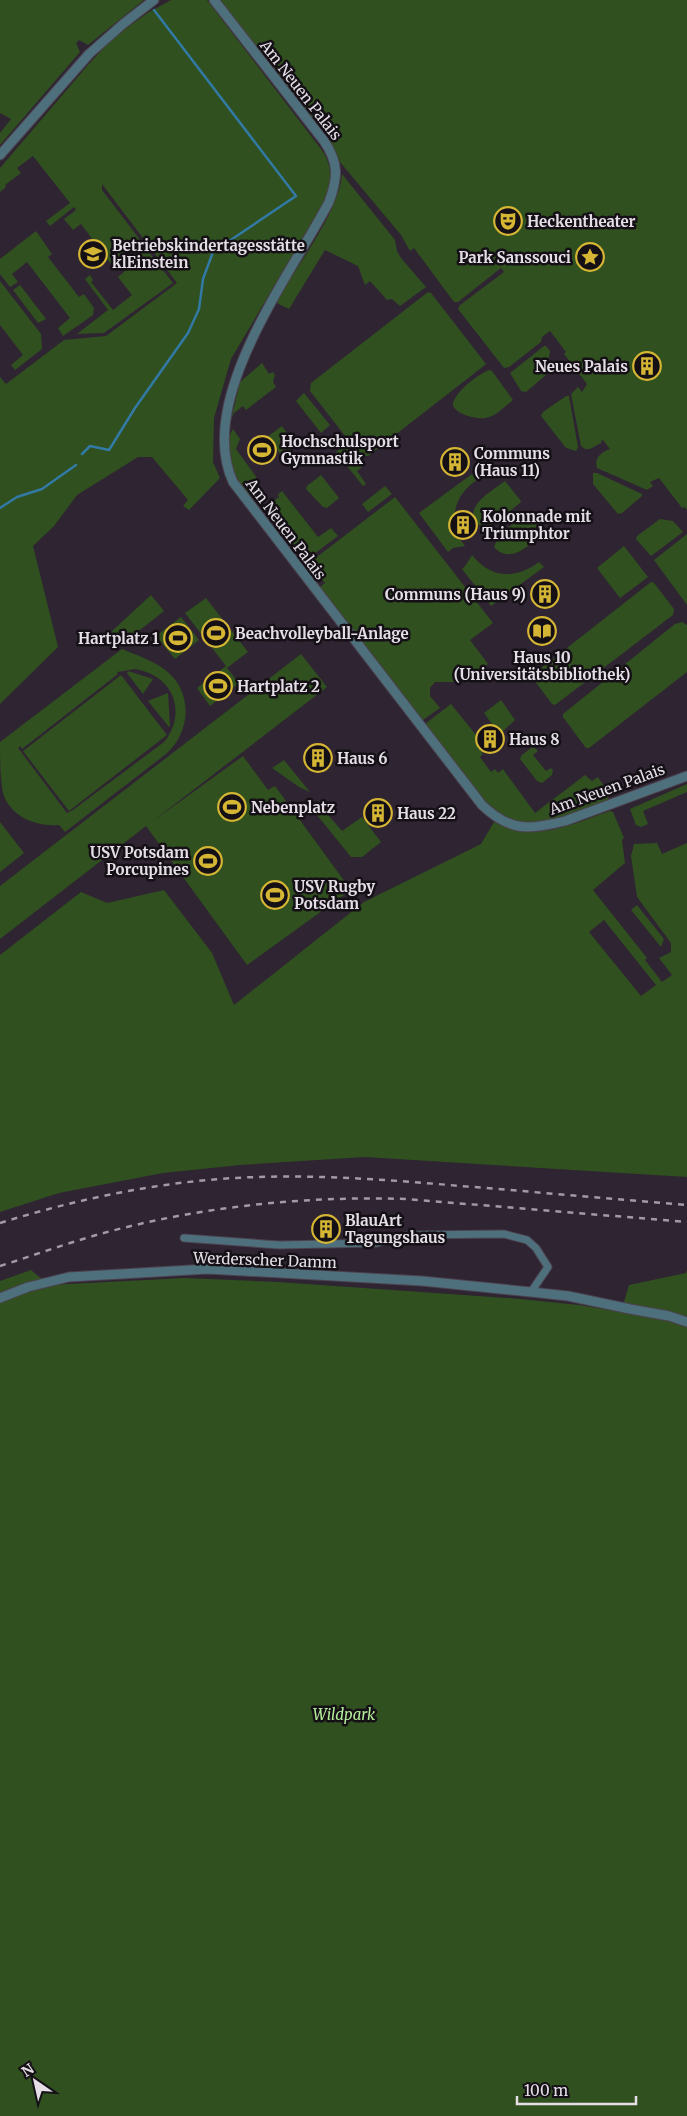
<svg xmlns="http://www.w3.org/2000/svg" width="687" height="2116" font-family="Merriweather,serif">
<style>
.green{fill:#30501f;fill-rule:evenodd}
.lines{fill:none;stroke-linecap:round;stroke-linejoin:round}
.stream{stroke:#3279a4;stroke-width:2.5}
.minor-casing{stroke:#4c424f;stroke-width:9}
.tertiary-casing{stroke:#4c424f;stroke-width:11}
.minor{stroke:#4e707c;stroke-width:7}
.tertiary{stroke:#4e707c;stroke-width:9}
.rail{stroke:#a29aa4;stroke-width:2.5;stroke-dasharray:6 6;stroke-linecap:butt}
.labels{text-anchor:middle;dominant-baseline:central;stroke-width:5;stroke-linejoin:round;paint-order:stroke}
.street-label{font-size:15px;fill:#e5dee7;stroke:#141016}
.poi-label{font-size:15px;font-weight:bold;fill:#e5dee7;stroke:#141016;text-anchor:start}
.park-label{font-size:15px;font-style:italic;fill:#b5ef99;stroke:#141016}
</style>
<rect width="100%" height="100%" fill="#2f2432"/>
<g class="green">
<path d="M0 0H144L88 45 79 40 76 43 80 52 0 145V133L11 119 0 113Z"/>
<path d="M171 0H207L324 153C333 170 331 183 325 200L231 359 214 418 213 462 220 478 189 510 183 506 188 500 152 457H138L77 495 54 526 33 546 58 647 0 704V377L6 384 64 340 106 336 177 283 102 184V190L141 241 111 264 81 224 73 230 64 219 76 210 74 207 50 226 46 221 70 203 33 156 17 168 21 173 5 185 6 187 0 192V168L88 65 108 43 125 29 149 12Z"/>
<path d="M220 0H687V510L685 507 682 508 659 478 650 482 653 486 647 490 597 468C594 458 601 452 610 449L602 439 601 443 590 449H585L581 446 571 394 578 387 582 392 587 384 564 354 566 352 550 331 542 337 541 342 509 367 504 368 458 309 460 305 504 272 501 268 458 302H454L414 248 410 251 401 235 340 162 335 150Z"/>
<path d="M342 174 395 240 397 251 401 258 426 287 400 306 392 299 387 300 370 281 365 285 358 266 325 250 289 309 275 302C296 268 339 212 342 174Z"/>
<path d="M36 231 52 254 48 257 79 297 84 294 94 308 93 315 63 336 58 328 70 318 27 262 12 274 18 282 10 287 0 274V259Z"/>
<path d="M141 242 173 283 104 333 77 334 108 310 85 279 90 275 93 280 91 282 113 310 132 295 118 277 138 260 131 250Z"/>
<path d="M0 281 41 334 42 349 15 370 11 365 23 355 0 325Z"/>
<path d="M20 285 46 319 38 323 13 290Z"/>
<path d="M428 292 431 293 486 364 485 365 368 456 360 455 310 391 311 383Z"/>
<path d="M544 346H546L550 351 546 375 526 392 521 391 510 373Z"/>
<path d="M262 363 269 374 273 372 275 375 273 382 276 387 246 410 243 406 234 413 231 420 240 382Z"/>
<path d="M489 370 492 371 513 400 512 401C505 406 497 415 489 417 479 421 458 415 453 406 452 394 478 374 489 370Z"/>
<path d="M304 393 330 425 321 433 296 401Z"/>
<path d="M566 396H569L578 447 576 451 566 448 541 416 543 412Z"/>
<path d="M282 426 296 446 282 456 267 437Z"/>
<path d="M233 429 240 439 236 449 257 478 250 483 264 501 262 504 253 493 248 497C237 481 221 447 233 429Z"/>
<path d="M345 444 362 467 357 471 366 484 363 486 336 452Z"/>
<path d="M593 473H597L642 494V496L622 513 618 514 593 484Z"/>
<path d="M472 474 477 480C452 496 448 524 465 546L453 548 448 552 419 513Z"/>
<path d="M321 475 339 498 327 508 323 507 306 489 307 486Z"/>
<path d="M505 481 521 501 520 503 487 529C483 525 477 526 474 520 468 503 495 489 505 481Z"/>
<path d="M385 486 392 494 368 512 362 504Z"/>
<path d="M282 491 318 537 331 528 338 536 306 560 265 508 279 497 278 494Z"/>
<path d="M395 497 493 623 470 640 488 664 465 682H435L430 688V696L440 708 423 720 320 587 325 583 309 563Z"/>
<path d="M529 512 545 532C531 543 511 566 494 547L496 542 494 538Z"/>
<path d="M660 519 673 521 683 532 651 556 636 539 637 536Z"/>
<path d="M687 534V605L654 560Z"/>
<path d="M624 546 648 577 620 598 597 568Z"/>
<path d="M472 555C490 578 515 580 539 562L544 567 491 606 462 569 466 565Z"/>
<path d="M651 582 654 583 674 609 673 615 555 705 552 704 534 680 535 673Z"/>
<path d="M151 595 164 611 120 646 110 633Z"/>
<path d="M206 598 248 652 227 668 239 683 210 706 197 688 226 666 185 613Z"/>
<path d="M181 617 199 640 175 659 156 636Z"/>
<path d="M682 622 687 625V672L589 748H586L563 717V714L675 624Z"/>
<path d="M122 649C136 655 152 660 164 669 193 690 192 731 166 754L65 832 59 825C37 827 10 817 3 793 0 777 0 759 0 742ZM135 669C173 675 188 712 164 742L73 810 67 813 18 748 20 746 22 749 118 674 117 672Z"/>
<path d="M301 654 327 687 153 821 243 756 268 790 275 786 351 890 247 965 146 826 0 939V886Z"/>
<path d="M128 671 153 679 143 694 127 673Z"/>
<path d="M121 675 167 735 69 811 23 751Z"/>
<path d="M168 693 170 726 169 727 148 701Z"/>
<path d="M501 700 515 720 502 732 497 731 484 713Z"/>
<path d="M451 704 485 746 481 750 483 754 480 757 491 772 495 769 498 773 503 769 535 813 585 775 592 781 598 777 609 794 608 801C585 810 560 822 535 823 498 824 480 795 461 770 449 755 437 740 425 724Z"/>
<path d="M531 748H535L538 751 533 755 546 771 551 768 553 770 552 775 542 783 537 781 520 759 522 755Z"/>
<path d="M284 760 310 792 299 787 272 768Z"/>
<path d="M687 784V792L643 811 648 824 641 827 636 825 630 809Z"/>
<path d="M323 809 342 831 362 817 381 842 362 857H351L317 815Z"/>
<path d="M610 811 613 812 624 838 622 840 625 863 593 890 647 958 645 960 662 982 672 975 659 958 671 952V943L637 897 631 856 634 844 657 843 662 854 687 843V1177L365 1157 240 1165 163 1173 59 1193 0 1212V955L81 892 107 903 164 890 212 953 234 1005 364 902 481 844 494 822C536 843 569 825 610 811ZM604 920 656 985 641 996 589 932Z"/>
<path d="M0 822 24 853 0 872Z"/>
<path d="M637 905 664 939 661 947 631 910Z"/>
<path d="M31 1270 49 1285 185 1278 278 1282 521 1299 579 1305 621 1312 629 1285 686 1273 687 1270V2116H0V1281Z"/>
</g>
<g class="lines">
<g class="stream">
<path d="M82 454 90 446 109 450 135 408 188 333 199 309 203 279 213 252 296 196 154 10"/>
<path d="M0 508 17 497 42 489 76 465"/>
</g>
<defs>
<path id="minor" d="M184 1238 279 1245 377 1243 408 1235 504 1234 527 1240 536 1248 548 1267 531 1292"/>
<g id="tertiary">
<path d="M214 0 324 141C339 163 338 178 329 202 292 273 195 399 233 482L482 805C510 832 529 830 565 821L687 776"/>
<path d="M0 155 89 54 123 24 154 0"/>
<path d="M0 1298 28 1287 69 1277 208 1269 422 1281 531 1292 568 1296 630 1309 669 1316 687 1322"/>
</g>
</defs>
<use href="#minor" class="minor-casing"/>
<use href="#tertiary" class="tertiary-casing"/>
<use href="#minor" class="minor"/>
<use href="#tertiary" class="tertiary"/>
<g class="rail">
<path d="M0 1223C71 1201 144 1185 219 1179 299 1173 380 1179 461 1186 536 1192 611 1199 687 1205"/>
<path d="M0 1266C41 1253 81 1238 123 1228 215 1205 312 1196 406 1199L687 1222"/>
</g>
</g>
<defs>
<symbol id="theatre-ring" viewBox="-11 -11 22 22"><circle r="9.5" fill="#141016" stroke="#d5b534" stroke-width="1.5"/><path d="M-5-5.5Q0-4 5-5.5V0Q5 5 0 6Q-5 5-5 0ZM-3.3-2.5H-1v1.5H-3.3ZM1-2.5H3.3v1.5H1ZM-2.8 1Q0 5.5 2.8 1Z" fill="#d5b534"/></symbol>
<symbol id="school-ring" viewBox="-11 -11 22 22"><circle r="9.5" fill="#141016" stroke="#d5b534" stroke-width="1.5"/><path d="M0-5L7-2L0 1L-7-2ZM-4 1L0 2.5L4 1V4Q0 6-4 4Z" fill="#d5b534"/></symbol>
<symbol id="sight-ring" viewBox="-11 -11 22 22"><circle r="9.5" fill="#141016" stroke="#d5b534" stroke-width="1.5"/><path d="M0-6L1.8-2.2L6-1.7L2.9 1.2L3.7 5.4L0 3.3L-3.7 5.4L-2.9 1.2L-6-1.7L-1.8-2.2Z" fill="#d5b534"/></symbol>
<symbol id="building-ring" viewBox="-11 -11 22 22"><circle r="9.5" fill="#141016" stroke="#d5b534" stroke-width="1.5"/><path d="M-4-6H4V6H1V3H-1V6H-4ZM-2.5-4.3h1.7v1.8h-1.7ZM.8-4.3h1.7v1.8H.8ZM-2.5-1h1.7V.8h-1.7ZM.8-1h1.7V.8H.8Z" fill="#d5b534"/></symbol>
<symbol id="stadium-ring" viewBox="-11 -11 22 22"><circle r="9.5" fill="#141016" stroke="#d5b534" stroke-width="1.5"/><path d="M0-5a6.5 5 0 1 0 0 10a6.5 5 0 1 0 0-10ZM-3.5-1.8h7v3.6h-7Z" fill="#d5b534"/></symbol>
<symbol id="library-ring" viewBox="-11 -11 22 22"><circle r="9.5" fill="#141016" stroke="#d5b534" stroke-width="1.5"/><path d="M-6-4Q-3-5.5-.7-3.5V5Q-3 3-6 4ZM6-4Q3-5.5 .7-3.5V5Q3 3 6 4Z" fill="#d5b534"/></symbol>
</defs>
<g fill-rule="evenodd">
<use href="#theatre-ring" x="492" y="205" width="32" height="32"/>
<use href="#school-ring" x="77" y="238" width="32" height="32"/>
<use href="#sight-ring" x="574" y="241" width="32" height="32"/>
<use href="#building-ring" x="631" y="350" width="32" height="32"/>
<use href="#stadium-ring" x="246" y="434" width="32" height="32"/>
<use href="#building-ring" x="439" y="446" width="32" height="32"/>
<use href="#building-ring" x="447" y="509" width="32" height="32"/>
<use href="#building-ring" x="529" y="578" width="32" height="32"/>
<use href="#library-ring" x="526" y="615" width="32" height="32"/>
<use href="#stadium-ring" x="200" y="617" width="32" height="32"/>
<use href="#stadium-ring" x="162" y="622" width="32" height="32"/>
<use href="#stadium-ring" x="202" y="670" width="32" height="32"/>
<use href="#building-ring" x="474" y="723" width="32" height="32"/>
<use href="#building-ring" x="302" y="742" width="32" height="32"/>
<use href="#stadium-ring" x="216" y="791" width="32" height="32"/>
<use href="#building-ring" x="362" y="797" width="32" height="32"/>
<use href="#stadium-ring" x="192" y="845" width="32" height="32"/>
<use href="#stadium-ring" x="259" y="879" width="32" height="32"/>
<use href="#building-ring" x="310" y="1213" width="32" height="32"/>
</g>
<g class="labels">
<g class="street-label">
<text transform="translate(301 90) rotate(52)">Am Neuen Palais</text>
<text transform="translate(286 529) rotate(53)">Am Neuen Palais</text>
<text transform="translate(607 789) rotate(-20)">Am Neuen Palais</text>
<text transform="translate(265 1260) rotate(2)">Werderscher Damm</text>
</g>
<g class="poi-label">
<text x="527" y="221">Heckentheater</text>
<text x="112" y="245">Betriebskindertagesstätte<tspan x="112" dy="17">klEinstein</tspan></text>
<text x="571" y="257" text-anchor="end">Park Sanssouci</text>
<text x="628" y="366" text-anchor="end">Neues Palais</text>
<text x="281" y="441">Hochschulsport<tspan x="281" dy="17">Gymnastik</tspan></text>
<text x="474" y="453">Communs<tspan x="474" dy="17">(Haus 11)</tspan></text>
<text x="482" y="516">Kolonnade mit<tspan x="482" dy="17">Triumphtor</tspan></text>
<text x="526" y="594" text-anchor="end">Communs (Haus 9)</text>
<text x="235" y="633">Beachvolleyball-Anlage</text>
<text x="159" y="638" text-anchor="end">Hartplatz 1</text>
<text x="542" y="657" text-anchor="middle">Haus 10<tspan x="542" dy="17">(Universitätsbibliothek)</tspan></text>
<text x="237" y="686">Hartplatz 2</text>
<text x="509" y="739">Haus 8</text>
<text x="337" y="758">Haus 6</text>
<text x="251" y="807">Nebenplatz</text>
<text x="397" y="813">Haus 22</text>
<text x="189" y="852" text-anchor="end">USV Potsdam<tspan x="189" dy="17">Porcupines</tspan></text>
<text x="294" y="886">USV Rugby<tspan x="294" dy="17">Potsdam</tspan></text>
<text x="345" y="1220">BlauArt<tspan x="345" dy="17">Tagungshaus</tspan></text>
</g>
<g class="park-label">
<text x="344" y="1714">Wildpark</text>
</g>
</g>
<g transform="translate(35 2081) rotate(326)" stroke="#141016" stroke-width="4" paint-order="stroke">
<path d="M0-4L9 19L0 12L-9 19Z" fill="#e5dee7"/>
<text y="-8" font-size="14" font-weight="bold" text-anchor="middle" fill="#e5dee7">N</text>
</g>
<path d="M517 2096v8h119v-8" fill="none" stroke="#e5dee7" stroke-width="2.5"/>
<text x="524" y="2096" font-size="15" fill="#e5dee7" stroke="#141016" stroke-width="4" paint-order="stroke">100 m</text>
</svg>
